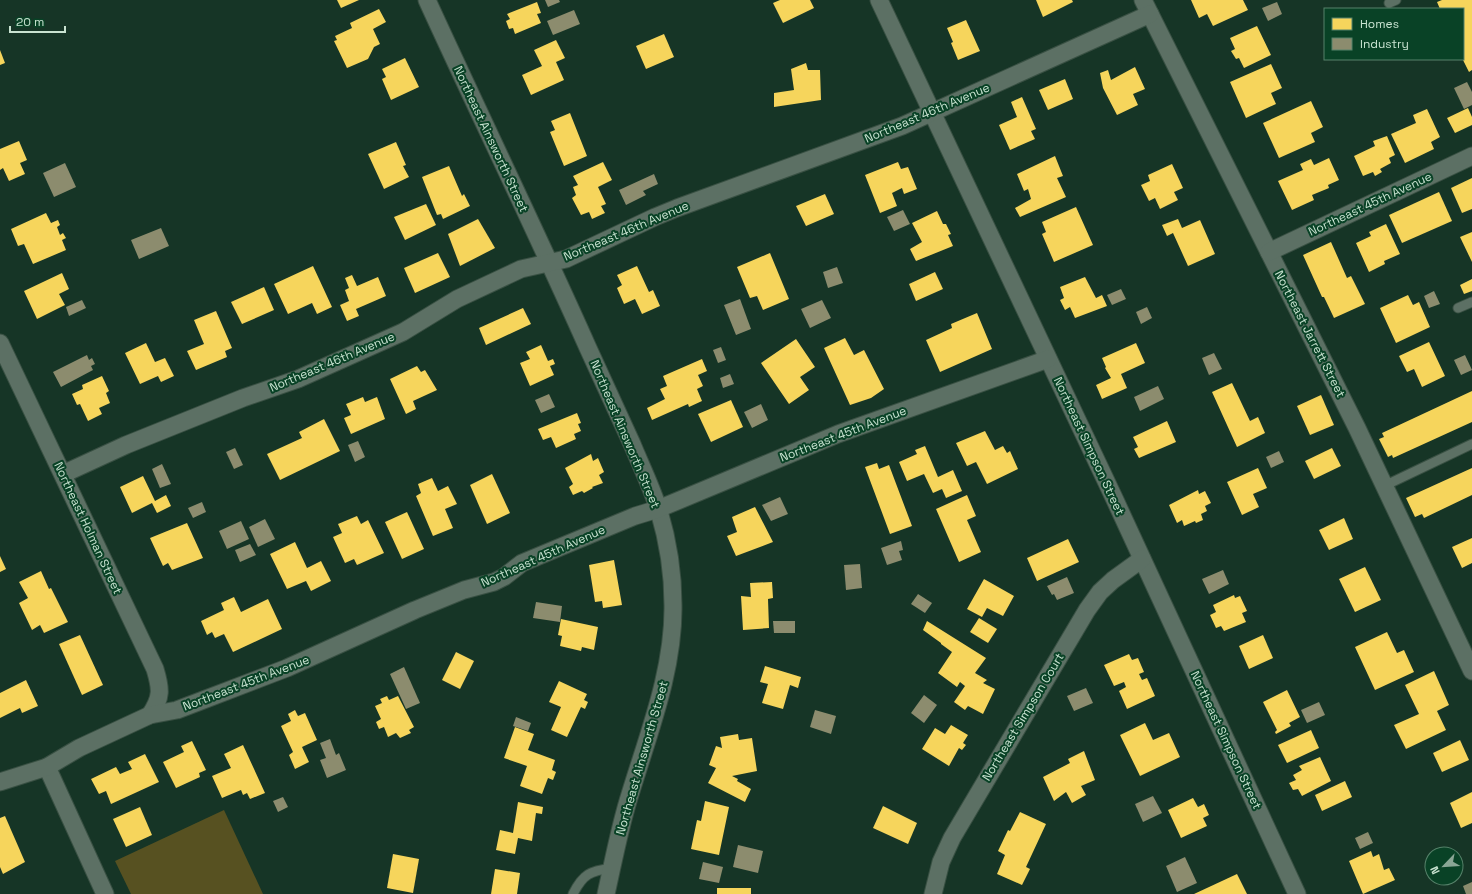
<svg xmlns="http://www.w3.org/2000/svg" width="1472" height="894" font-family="'Space Grotesk',sans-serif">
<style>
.green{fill:#575121}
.homes{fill:#f6d55c}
.industry{fill:#8c8c6e}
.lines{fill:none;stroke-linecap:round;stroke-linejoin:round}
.service-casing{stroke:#395043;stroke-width:11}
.minor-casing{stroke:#395043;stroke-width:19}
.service{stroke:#5c7064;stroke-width:9}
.minor{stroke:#5c7064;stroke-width:17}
.labels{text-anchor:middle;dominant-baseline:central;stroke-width:4;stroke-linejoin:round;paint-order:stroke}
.street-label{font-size:12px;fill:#c9e3d1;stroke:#094226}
</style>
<rect width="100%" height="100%" fill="#163526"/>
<path class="green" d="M224 810 263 894H131L115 861Z"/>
<g class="homes">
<path d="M337 0H359L341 8Z"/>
<path d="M780 0H810L814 8 783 23 773 3Z"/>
<path d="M1036 0H1072L1073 2 1043 17Z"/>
<path d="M1191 0H1243L1248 10 1213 26 1207 14 1199 18Z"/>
<path d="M1442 0H1472V70L1469 72 1463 60V9H1440L1437 2Z"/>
<path d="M537 2 541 13 537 14 541 23 515 34 513 28 509 29 506 21 510 19 507 14Z"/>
<path d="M379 9 386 22 373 29 380 44 374 47 368 59 347 68 334 41 337 40 335 36 352 28 350 23Z"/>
<path d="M966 20 980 51 958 60 951 43 953 42 947 28Z"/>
<path d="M1257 26 1271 55 1244 68 1239 58 1236 59 1231 51 1235 49 1230 38Z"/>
<path d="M664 34 674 57 646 69 636 46Z"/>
<path d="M556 40 565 58 556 62 564 80 531 95 522 75 542 66 534 50Z"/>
<path d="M0 50 5 63 0 65Z"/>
<path d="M405 58 419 87 391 100 382 79 386 77 382 69Z"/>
<path d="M806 63 808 70H820L821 100 774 107V93L794 90 791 69Z"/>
<path d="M1271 64 1282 88 1271 93 1276 104 1246 118 1230 82Z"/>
<path d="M1135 67 1145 89 1133 94 1138 105 1117 115 1103 88 1100 73 1108 70 1111 80Z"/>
<path d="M1065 79 1073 99 1048 110 1039 90Z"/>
<path d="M1022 97 1036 129 1031 131 1035 139 1010 150 999 125 1017 117 1011 102Z"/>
<path d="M1311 101 1323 127 1311 133 1315 142 1279 158 1263 123Z"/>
<path d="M1468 108 1472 117V125L1455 133 1447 118Z"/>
<path d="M1427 109 1440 137 1431 142 1434 149 1405 163 1391 134 1416 123 1413 115Z"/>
<path d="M570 113 587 156 564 166 550 132 555 130 551 121Z"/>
<path d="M1387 136 1395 155 1389 158 1391 163 1380 169 1382 172 1375 176 1373 172 1363 176 1354 156 1375 146 1373 141Z"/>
<path d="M19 141 27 160 20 163 25 174 9 181 3 168 0 170V149Z"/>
<path d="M396 142 406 165 403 166 409 177 384 189 368 154Z"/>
<path d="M1055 156 1063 176 1057 178 1066 197 1020 217 1015 208 1031 199 1028 189 1024 191 1017 174Z"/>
<path d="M1329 158 1339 180 1328 185 1329 188 1312 195 1314 200 1292 210 1278 181 1303 170 1300 164 1311 159 1314 165Z"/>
<path d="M603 162 612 180 598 187 606 204 601 206 605 213 592 219 589 212 581 215 572 198 576 195 573 187 578 185 573 176Z"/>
<path d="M898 162 901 169 908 167 917 189 904 194 902 188 892 193 897 206 880 213 865 175Z"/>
<path d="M1172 164 1183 188 1174 192 1178 200 1160 209 1155 198 1149 201 1141 185 1150 181 1148 175Z"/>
<path d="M449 166 462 196 464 194 470 206 443 219 441 214 437 215 422 177Z"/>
<path d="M1472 178V209L1462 213 1451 188Z"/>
<path d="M1439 192 1452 221 1402 243 1389 215Z"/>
<path d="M825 194 834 214 806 226 796 206Z"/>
<path d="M426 204 436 225 405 240 394 217Z"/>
<path d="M1076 207 1093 245 1054 262 1042 234 1046 232 1042 222Z"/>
<path d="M937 211 943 224H946L951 234 948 235 953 246 916 261 910 249 922 242 912 223Z"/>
<path d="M46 213 51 223 58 220 60 225 57 227 60 235 63 233 66 238 62 240 66 250 33 264 24 244 18 246 11 229Z"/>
<path d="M478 219 495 248 460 266 448 234Z"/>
<path d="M1178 219 1182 228 1200 220 1215 254 1188 266 1173 233 1167 236 1162 225Z"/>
<path d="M1386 224 1400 254 1384 261 1385 264 1369 272 1356 243 1371 236 1369 232Z"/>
<path d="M1472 232V262L1460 237Z"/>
<path d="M1331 242 1347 278 1351 276 1365 304 1334 318 1324 297H1322L1303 255Z"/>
<path d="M438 253 450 277 415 293 404 268Z"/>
<path d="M770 253 789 299 763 310 757 296 750 298 737 267Z"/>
<path d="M313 266 332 307 317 314 312 303 288 314 274 284Z"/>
<path d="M637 266 649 292 653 290 660 306 642 314 635 299 624 304 617 288 622 285 617 275Z"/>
<path d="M935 272 943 289 916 301 909 284Z"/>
<path d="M62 273 69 289 59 294 65 305 37 319 24 291Z"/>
<path d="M352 275 357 286 378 277 386 296 356 309 359 316 347 321 340 305 349 301 345 290 349 288 345 278Z"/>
<path d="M1085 277 1096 298 1102 295 1107 306 1075 318 1070 307 1065 310 1060 300 1064 298 1060 287Z"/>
<path d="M1472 279V291L1464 294 1460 285Z"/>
<path d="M264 287 274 310 242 324 231 302Z"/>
<path d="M1408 295 1413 305 1419 302 1430 327 1396 343 1380 308Z"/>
<path d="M523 308 531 324 486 345 479 328Z"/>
<path d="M216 311 232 348 225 351 227 357 196 370 187 351 204 344 194 320Z"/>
<path d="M977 313 992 349 940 372 926 340 952 328 951 324Z"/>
<path d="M845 338 854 355 864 350 884 389 871 398 850 405 824 348Z"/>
<path d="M796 339 815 367 800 377 809 390 789 404 761 363Z"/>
<path d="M1429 342 1445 376 1422 387 1414 369 1407 372 1399 356Z"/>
<path d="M146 343 155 362 165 358 174 376 161 382 158 376 140 384 125 353Z"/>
<path d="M1136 343 1145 363 1121 374 1127 388 1102 399 1096 385 1111 378 1105 368 1106 367 1102 358Z"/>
<path d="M541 345 548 361 553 359 555 364 550 366 554 375 530 386 520 363 530 359 526 352Z"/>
<path d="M702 359 707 371 698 375 703 386 697 389 702 401 689 407 688 404 652 420 647 408 665 399 660 389 667 386 663 376Z"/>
<path d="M417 366 421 372 425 370 437 390 413 401 416 409 406 414 390 379Z"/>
<path d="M102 376 109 391 106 393 110 403 99 408 102 414 88 421 80 404 77 405 72 394 83 389 82 385Z"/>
<path d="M1232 383 1250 421 1258 417 1265 433 1237 447 1212 392Z"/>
<path d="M1472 391V422L1393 458 1392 455 1388 457 1379 439 1384 437 1382 433Z"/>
<path d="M1321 395 1334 425 1310 435 1297 406Z"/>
<path d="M363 397 365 402 377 397 385 419 351 434 344 418 351 415 346 404Z"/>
<path d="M731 400 743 427 711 442 698 414Z"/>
<path d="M577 413 581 423 578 424 581 431 574 434 576 439 556 448 551 437 543 440 538 429Z"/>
<path d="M324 419 340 451 280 480 267 454 302 438 299 432Z"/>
<path d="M1167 421 1176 442 1139 458 1134 449 1138 447 1133 437Z"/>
<path d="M985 431 995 450 1003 446 1007 453 1010 451 1018 469 987 484 976 462 967 466 956 443Z"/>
<path d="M925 446 938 477 953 470 962 491 946 498 942 489 933 493 924 474 907 481 899 462 917 454 915 450Z"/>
<path d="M1332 448 1341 466 1314 479 1305 461Z"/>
<path d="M591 454 593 461 598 458 604 472 599 475 603 483 592 487 593 488 584 493 582 491 573 495 569 487 573 484 565 468Z"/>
<path d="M877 463 879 469 889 465 912 526 890 534 865 467Z"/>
<path d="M1258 468 1267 488 1253 494 1259 507 1242 515 1227 482Z"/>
<path d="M1472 468V495L1424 518 1422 514 1415 517 1406 498Z"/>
<path d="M492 474 510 513 487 524 470 485Z"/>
<path d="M143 476 155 501 166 495 171 506 157 513 152 503 132 513 120 487Z"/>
<path d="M432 478 438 491 448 486 457 504 445 509 453 528 433 536 416 496 421 493 418 484Z"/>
<path d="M1198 490 1199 494 1205 491 1211 503 1205 506 1207 511 1201 514 1203 520 1196 523 1195 521 1184 526 1182 520 1177 523 1169 505Z"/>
<path d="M967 495 976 516 967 520 981 552 959 562 936 509Z"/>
<path d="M755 507 773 542 736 556 727 536 737 532 732 517Z"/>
<path d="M407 512 424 549 402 559 385 522Z"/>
<path d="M357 516 361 524 368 520 384 553 357 565 354 559 345 563 333 537 342 533 338 524Z"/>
<path d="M1344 518 1353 539 1329 550 1319 530Z"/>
<path d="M187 523 203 558 172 570 168 563 163 566 150 538Z"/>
<path d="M1472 538V563L1462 568 1452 547Z"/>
<path d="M1068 539 1079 562 1037 581 1027 558Z"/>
<path d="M295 542 307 568 321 561 331 581 311 591 306 581 287 589 270 554Z"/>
<path d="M0 556 6 569 0 572Z"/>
<path d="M614 560 622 605 603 608 602 601 595 602 589 565Z"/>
<path d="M1365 567 1381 600 1355 612 1339 579Z"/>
<path d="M41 571 49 589 51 588 68 622 44 633 40 625 32 630 19 603 28 598 19 582Z"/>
<path d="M984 579 1014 596 1003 616 987 608 982 617 967 609Z"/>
<path d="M772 582 773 598 768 599 769 628 743 630 741 596 751 597 750 583Z"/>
<path d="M1234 595 1235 598 1240 596 1247 611 1242 613 1246 622 1224 631 1221 626 1216 628 1210 615 1216 612 1213 605Z"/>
<path d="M234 597 241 612 268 599 282 629 233 652 224 634 215 638 212 632 207 635 201 621 224 610 221 603Z"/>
<path d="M979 618 997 629 988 643 970 632Z"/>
<path d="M561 619 598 627 594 650 582 647 581 651 560 646 562 636 558 635Z"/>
<path d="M927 621 986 658 975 673 987 680 983 683 995 689 983 714 968 706 965 710 954 702 965 686 960 682 957 687 938 673 952 652 941 644V643L923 630Z"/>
<path d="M1387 632 1397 653 1404 650 1414 672 1375 690 1355 647Z"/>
<path d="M80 635 103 685 82 695 59 644Z"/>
<path d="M1263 635 1273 658 1249 669 1239 646Z"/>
<path d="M456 652 474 661 460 689 442 680Z"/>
<path d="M1129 654 1132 660 1138 658 1144 672 1139 674 1142 680 1147 678 1155 696 1127 709 1119 691 1126 687 1124 682 1114 686 1104 665Z"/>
<path d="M765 666 801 677 798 688 790 685 783 709 762 703 768 684 760 682Z"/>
<path d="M1434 671 1449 705 1437 711 1446 730 1406 749 1394 725 1419 714 1405 685Z"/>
<path d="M26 680 38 706 22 713 20 708 0 718V693Z"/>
<path d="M559 681 587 694 584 700 588 702 585 709 581 707 567 737 551 730 561 707 549 702Z"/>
<path d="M1287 690 1300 717 1289 723 1291 726 1276 734 1275 732 1277 730 1263 702Z"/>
<path d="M387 696 389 700 398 696 414 727 409 730 411 733 400 738 396 733 388 737 384 727 379 729 376 722 381 719 375 706 382 703 380 699Z"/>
<path d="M295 710 298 716 305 713 317 740 302 747 309 762 295 769 289 755 293 752 281 726 291 721 288 714Z"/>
<path d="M1145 723 1153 740 1169 733 1180 757 1140 776 1120 735Z"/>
<path d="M951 725 968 735 963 743 966 745 962 750 959 748 949 766 922 749 935 728 945 734Z"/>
<path d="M515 727 534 734 528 750 555 760 552 770 556 772 553 780 548 778 542 794 520 786 527 766 504 758Z"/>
<path d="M1311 730 1319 748 1287 763 1278 745Z"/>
<path d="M738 734 739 740 752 738 757 771 732 776 738 779 737 781 751 789 745 802 708 783 716 768 709 765 716 746 722 748 720 737Z"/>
<path d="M1460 740 1469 760 1442 772 1433 753Z"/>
<path d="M192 741 206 770 199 773 200 777 176 788 163 762 184 752 181 746Z"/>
<path d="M243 745 265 793 250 799 247 793 243 795 241 790 222 798 212 776 231 768 224 754Z"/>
<path d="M1084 751 1095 780 1081 786 1086 795 1072 803 1066 792 1054 801 1043 777 1070 763 1068 759Z"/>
<path d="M145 754 159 782 111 804 106 791 99 794 91 779 116 767 120 774 132 769 128 762Z"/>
<path d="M1320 757 1331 781 1302 796 1298 789 1293 790 1289 783 1296 780 1293 775 1302 770 1299 766Z"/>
<path d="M1345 781 1352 797 1322 811 1315 795Z"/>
<path d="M1472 792V823L1461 828 1450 803Z"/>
<path d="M1193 798 1198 807 1204 804 1209 815 1203 818 1207 826 1181 838 1168 810Z"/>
<path d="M705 801 729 807 719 855 691 849 697 820 701 821Z"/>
<path d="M518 802 543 807 542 814 536 813 532 841 518 838 515 854 496 850 500 830 513 833Z"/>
<path d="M883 806 917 823 908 844 873 828Z"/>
<path d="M140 807 152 835 126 847 113 819Z"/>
<path d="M1020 812 1046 824 1026 867 1030 869 1022 885 997 874 1005 855 998 851 1008 830 1010 831Z"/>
<path d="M5 816 25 862 3 874 0 867V818Z"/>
<path d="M1371 851 1373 857 1379 854 1384 870 1389 868 1395 880 1363 894 1349 861Z"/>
<path d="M393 854 419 859 413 893 387 888Z"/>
<path d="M495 869 520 873 517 894H491Z"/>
<path d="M1237 874 1247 894H1194Z"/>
<rect x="717" y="888" width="34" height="6"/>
</g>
<g class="industry">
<path d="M545 0H559L560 2 548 7Z"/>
<path d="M1277 2 1282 14 1268 21 1262 8Z"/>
<path d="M574 10 580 24 553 35 547 21Z"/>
<path d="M1467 82 1472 92V105L1464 109 1454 88Z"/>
<path d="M65 163 76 187 54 197 43 173Z"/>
<path d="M654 174 658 184 643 191 646 195 626 205 619 190Z"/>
<path d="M903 210 910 224 894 231 887 217Z"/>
<path d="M161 228 169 246 139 259 131 240Z"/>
<path d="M837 267 843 283 828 288 823 272Z"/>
<path d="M1121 289 1126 299 1112 305 1107 295Z"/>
<path d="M1434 291 1440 304 1429 308 1424 296Z"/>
<path d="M740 299 751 329 736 335 724 305Z"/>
<path d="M82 300 86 308 69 316 66 307Z"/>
<path d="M822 300 831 318 810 328 801 309Z"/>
<path d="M1147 307 1152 318 1141 324 1136 312Z"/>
<path d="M721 347 726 360 718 363 713 350Z"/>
<path d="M1214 353 1222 369 1209 375 1202 358Z"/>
<path d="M87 355 89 360 92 358 95 364 91 366 93 370 61 387 53 372Z"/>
<path d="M1465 355 1472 370 1461 375 1454 360Z"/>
<path d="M730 374 734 384 723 388 720 378Z"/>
<path d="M1158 386 1164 399 1140 411 1134 397Z"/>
<path d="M549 394 555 407 541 413 535 400Z"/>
<path d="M761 404 768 420 752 428 744 412Z"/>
<path d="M358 441 365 457 355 462 348 445Z"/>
<path d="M235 448 243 465 234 469 226 452Z"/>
<path d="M1279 451 1284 462 1271 468 1266 457Z"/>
<path d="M162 464 171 484 160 488 152 469Z"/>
<path d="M780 497 788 514 771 521 762 505Z"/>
<path d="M202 502 206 512 193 518 188 508Z"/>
<path d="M265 519 275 539 258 547 249 527Z"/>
<path d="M241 521 249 539 227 549 219 531Z"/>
<path d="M901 541 903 550 899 551 902 560 887 565 881 548Z"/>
<path d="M250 544 256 555 240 562 235 550Z"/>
<path d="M860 564 862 588 846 590 844 565Z"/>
<path d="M1223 570 1229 584 1209 594 1202 579Z"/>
<path d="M1067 577 1074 593 1057 600 1054 594 1052 595 1047 586Z"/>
<path d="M918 594 932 603 925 613 911 604Z"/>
<path d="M536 602 562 606 560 622 533 618Z"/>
<path d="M773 621H795V633H774Z"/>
<path d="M404 667 420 703 406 709 390 674Z"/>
<path d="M1086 688 1093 703 1074 711 1067 696Z"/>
<path d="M924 695 937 705 924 723 911 713Z"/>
<path d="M1319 702 1325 715 1307 723 1301 710Z"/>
<path d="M815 710 836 716 831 734 810 727Z"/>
<path d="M516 717 531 723 528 731 513 726Z"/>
<path d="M330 739 336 755 339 753 346 770 327 778 320 760 326 758 320 743Z"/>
<path d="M1153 796 1162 813 1143 822 1135 804Z"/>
<path d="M283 797 288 807 278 812 273 801Z"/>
<path d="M1368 832 1373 843 1360 849 1355 838Z"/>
<path d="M738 845 763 851 758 873 733 867Z"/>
<path d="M1185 857 1197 883 1177 892 1166 866Z"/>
<path d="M703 862 723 867 719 883 699 879Z"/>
<path d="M1472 882V894H1466L1463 886Z"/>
</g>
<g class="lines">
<defs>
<g id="service">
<path d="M1389 3 1396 0"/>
<path d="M1458 308 1472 302"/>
<path d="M1384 486 1472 444"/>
<path d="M573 894C583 874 590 871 612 868"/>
</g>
<g id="minor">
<path d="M427 0C480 116 536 231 588 348 603 380 617 412 632 444 641 466 652 488 659 511 668 541 673 574 673 605 674 672 647 737 628 801 619 831 613 863 606 894"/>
<path d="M879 0 1115 500 1297 894"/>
<path d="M1143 0 1357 428 1472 671"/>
<path d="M1269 252 1472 156"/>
<path d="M0 343 155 669C161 689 162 697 150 715"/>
<path d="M63 474 126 445 243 398 298 379 403 332 457 299 521 269 566 259 655 217 677 208 902 126 1150 14"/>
<path d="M47 767 105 894"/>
<path d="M0 782 47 767 79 748 150 715 177 710 198 702 287 668 415 610 464 590 494 582 504 577 522 563 635 516 658 509 699 492 838 434 1048 359"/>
<path d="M933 894 941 862 952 838 1087 610 1100 592 1113 580 1142 559"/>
</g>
</defs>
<use href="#service" class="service-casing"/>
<use href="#minor" class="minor-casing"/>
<use href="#service" class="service"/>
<use href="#minor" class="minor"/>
</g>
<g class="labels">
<g class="street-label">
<text transform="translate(927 113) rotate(-23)">Northeast 46th Avenue</text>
<text transform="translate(491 139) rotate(65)">Northeast Ainsworth Street</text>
<text transform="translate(1370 204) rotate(-25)">Northeast 45th Avenue</text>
<text transform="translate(626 231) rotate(-23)">Northeast 46th Avenue</text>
<text transform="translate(1310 334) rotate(63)">Northeast Jarrett Street</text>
<text transform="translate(332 362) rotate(-23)">Northeast 46th Avenue</text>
<text transform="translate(625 434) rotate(67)">Northeast Ainsworth Street</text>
<text transform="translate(843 434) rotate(-21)">Northeast 45th Avenue</text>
<text transform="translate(1089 446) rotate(65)">Northeast Simpson Street</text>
<text transform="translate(88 528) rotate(65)">Northeast Holman Street</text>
<text transform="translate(543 556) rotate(-24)">Northeast 45th Avenue</text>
<text transform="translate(246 683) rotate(-21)">Northeast 45th Avenue</text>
<text transform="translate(1023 717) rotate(-59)">Northeast Simpson Court</text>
<text transform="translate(1226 740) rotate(65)">Northeast Simpson Street</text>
<text transform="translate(642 758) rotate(-74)">Northeast Ainsworth Street</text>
</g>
</g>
<rect x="1324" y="8" width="140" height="52" fill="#094226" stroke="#56826a"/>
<rect x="1332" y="18" width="20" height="12" fill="#f6d55c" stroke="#56826a"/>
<text x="1360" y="28" font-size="12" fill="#c9e3d1">Homes</text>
<rect x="1332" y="38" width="20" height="12" fill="#8c8c6e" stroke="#56826a"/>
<text x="1360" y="48" font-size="12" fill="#c9e3d1">Industry</text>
<g transform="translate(1444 866) rotate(245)"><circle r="19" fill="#094226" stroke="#56826a"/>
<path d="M0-3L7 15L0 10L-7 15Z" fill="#8aa695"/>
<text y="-6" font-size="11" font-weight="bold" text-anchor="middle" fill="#c9e3d1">N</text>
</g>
<path d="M10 26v6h55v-6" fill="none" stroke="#c9e3d1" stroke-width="2"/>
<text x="16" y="26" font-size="12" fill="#c9e3d1" stroke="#094226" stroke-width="3" paint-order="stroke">20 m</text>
</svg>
